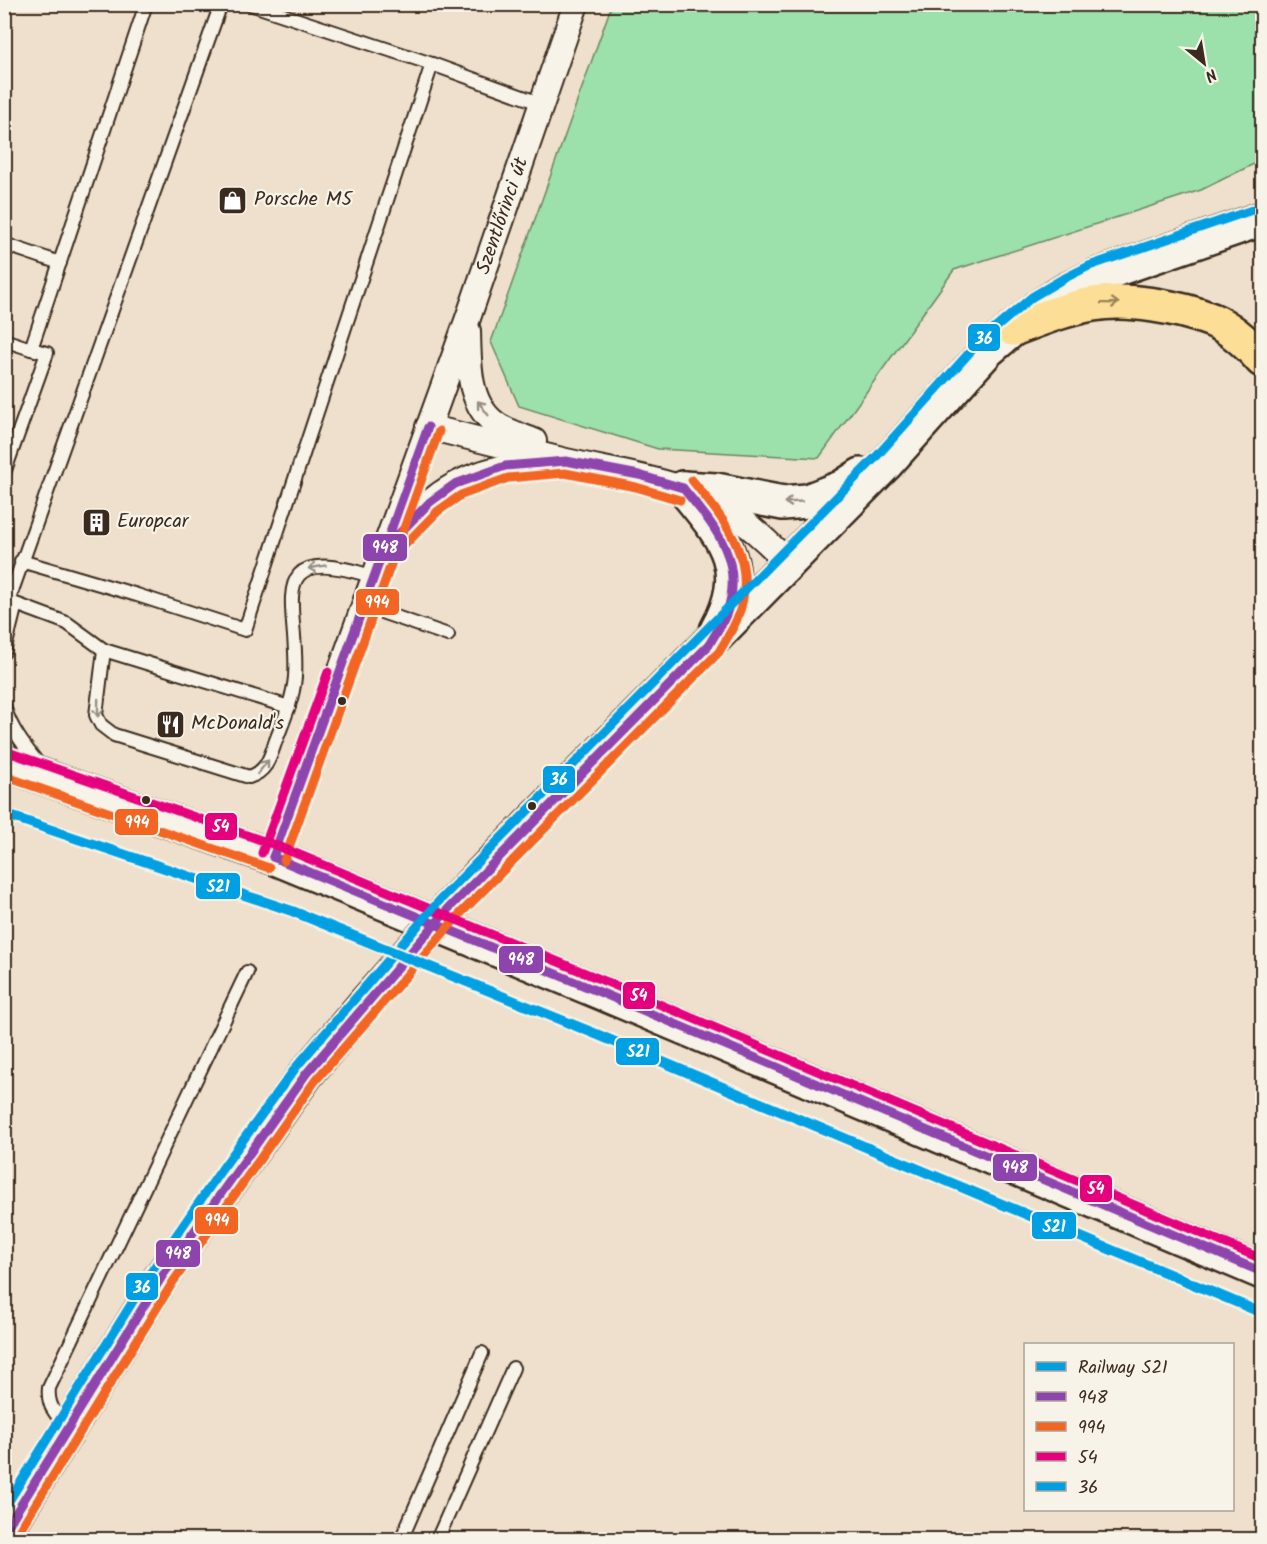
<svg xmlns="http://www.w3.org/2000/svg" width="1267" height="1544" font-family="Kalam,sans-serif">
<style>
.green{fill:#9ce0ab;stroke:#6c8564;stroke-width:1.5}
.lines{fill:none;stroke-linecap:round;stroke-linejoin:round}
.service-casing{stroke:#3b2a1e;stroke-width:16}
.minor-casing{stroke:#3b2a1e;stroke-width:28}
.secondary-casing{stroke:#3b2a1e;stroke-width:38}
.primary-casing{stroke:#3b2a1e;stroke-width:38}
.service{stroke:#f7f3e8;stroke-width:12}
.minor{stroke:#f7f3e8;stroke-width:24}
.secondary{stroke:#f7f3e8;stroke-width:33}
.primary{stroke:#fcde96;stroke-width:33}
.secondary-bridge-casing{stroke:#3b2a1e;stroke-width:38;stroke-linecap:butt}
.secondary-bridge{stroke:#f7f3e8;stroke-width:33}
.bus-1-casing{stroke:#f7f3e8;stroke-width:14}
.bus-2-casing{stroke:#f7f3e8;stroke-width:14}
.bus-3-casing{stroke:#f7f3e8;stroke-width:14}
.bus-4-casing{stroke:#f7f3e8;stroke-width:14}
.bus-1{stroke:#8e44ad;stroke-width:9}
.bus-2{stroke:#f26522;stroke-width:9}
.bus-3{stroke:#e5007d;stroke-width:9}
.bus-4{stroke:#009ee3;stroke-width:9}
.rail-1-casing{stroke:#f7f3e8;stroke-width:15}
.rail-1{stroke:#00a0e3;stroke-width:10}
.oneway{stroke:#9c845a}
.oneway2{stroke:#998e83}
.bus-dot{fill:#3b2a1e;stroke:#f7f3e8;stroke-width:2}
.labels{text-anchor:middle;dominant-baseline:central;stroke-width:4.5;stroke-linejoin:round;paint-order:stroke}
.poi-label{font-size:20px;fill:#3b2a1e;stroke:#f7f3e8;text-anchor:start}
.street-label{font-size:20px;fill:#3b2a1e;stroke:#f7f3e8}
.line-badge{stroke:#f7f3e8;stroke-width:2}
.badge-label{font-size:16px;text-anchor:middle;font-weight:bold;fill:#fff}
</style>
<rect width="100%" height="100%" fill="#eee0cc"/>
<filter id="ink" filterUnits="userSpaceOnUse"><feTurbulence type="fractalNoise" baseFrequency=".0167" numOctaves="2"/><feDisplacementMap in="SourceGraphic" scale="12" xChannelSelector="R" yChannelSelector="G"/><feConvolveMatrix kernelMatrix="1 2 1 2 8 2 1 2 1" color-interpolation-filters="sRGB"/></filter>
<g filter="url(#ink)">
<path class="green" d="M612 4 1262 5V160L1201 190 954 270 819 458 658 449 519 406 491 342Z"/>
<g class="lines">
<defs>
<g id="service">
<path d="M250 4 432 64 542 104"/>
<path d="M4 244 60 263"/>
<path d="M4 340 31 349"/>
<path d="M4 473 47 353 31 349 146 4"/>
<path d="M21 561 137 595 245 630 432 64"/>
<path d="M8 602 221 4"/>
<path d="M364 606 448 635"/>
<path d="M104 650 96 715 101 725 114 735 249 777C266 772 270 758 275 743 283 722 293 700 295 677 300 608 259 540 374 577"/>
<path d="M4 652 16 604 67 623 104 650 289 707"/>
<path d="M4 706C11 730 25 747 40 766"/>
<path d="M68 1428C56 1415 47 1406 49 1388L247 972"/>
<path d="M401 1540 482 1353"/>
<path d="M437 1540 513 1368"/>
</g>
<g id="minor">
<path d="M468 331C469 364 467 406 499 426 509 432 522 436 534 441"/>
<path d="M428 427C474 438 520 450 566 461 604 470 643 475 681 488 723 501 758 531 788 563"/>
<path d="M390 543C403 529 416 515 429 503 462 474 503 465 545 462"/>
<path id="s1" d="M273 857 468 318 576 4"/>
</g>
<g id="secondary">
<path d="M683 488 716 490 783 503 807 501 841 488 861 475"/>
<path d="M683 488C723 537 752 566 717 630"/>
<path d="M4 763 273 857 602 993 1262 1272"/>
<path d="M494 861 885 465 987 351 1039 307 1067 290 1094 277 1262 219"/>
<path d="M4 1533 163 1275 306 1074 364 1005"/>
</g>
<path id="primary" d="M1013 329C1040 319 1065 309 1093 304 1128 298 1179 307 1212 320 1231 328 1249 345 1262 360"/>
</defs>
<use href="#service" class="service-casing"/>
<use href="#minor" class="minor-casing"/>
<use href="#secondary" class="secondary-casing"/>
<use href="#primary" class="primary-casing"/>
<use href="#service" class="service"/>
<use href="#minor" class="minor"/>
<use href="#secondary" class="secondary"/>
<use href="#primary" class="primary"/>
<defs>
<path id="secondary-bridge" d="M364 1005 449 908 494 861"/>
</defs>
<use href="#secondary-bridge" class="secondary-bridge-casing"/>
<use href="#secondary-bridge" class="secondary-bridge"/>
<defs>
<g id="bus-1">
<path d="M387 541 428 427"/>
<path d="M273 857 602 993 1262 1272"/>
<path d="M273 857 384 549 430 502 455 484 505 466 566 461 639 475 683 488"/>
<path d="M4 1532 163 1275 306 1074 449 908 709 645C715 634 723 624 727 612 745 560 714 526 683 488"/>
</g>
<g id="bus-2">
<path d="M398 545 439 431"/>
<path d="M4 776 269 868"/>
<path d="M284 861 394 556 438 511 461 495 508 478 565 473 636 487 680 500"/>
<path d="M14 1539 173 1282 315 1081 458 916 719 652C725 641 732 631 737 619 760 562 726 522 692 480"/>
</g>
<g id="bus-3">
<path d="M8 752 278 846 607 982 1262 1259"/>
<path d="M262 853 328 672"/>
</g>
<path id="bus-4" d="M4 1509 153 1269 222 1169 297 1066 440 900 876 457 979 342 1032 297 1061 280 1089 266 1258 208"/>
</defs>
<use href="#bus-1" class="bus-1-casing"/>
<use href="#bus-2" class="bus-2-casing"/>
<use href="#bus-3" class="bus-3-casing"/>
<use href="#bus-4" class="bus-4-casing"/>
<use href="#bus-1" class="bus-1"/>
<use href="#bus-2" class="bus-2"/>
<use href="#bus-3" class="bus-3"/>
<use href="#bus-4" class="bus-4"/>
<defs>
<path id="rail-1" d="M4 814 292 911 596 1034 1262 1313"/>
</defs>
<use href="#rail-1" class="rail-1-casing"/>
<use href="#rail-1" class="rail-1"/>
</g>
<defs><path id="oneway-shaft" d="M-6 0H5M1.5-3L5.5 0L1.5 3" fill="none" stroke-width="1.6" stroke-linecap="round" stroke-linejoin="round" transform="scale(1.5)"/></defs>
<use class="oneway" href="#oneway-shaft" transform="translate(1110 303) rotate(-1)"/>
<g class="oneway2">
<use href="#oneway-shaft" transform="translate(483 408) rotate(-127)"/>
<use href="#oneway-shaft" transform="translate(793 502) rotate(177)"/>
<use href="#oneway-shaft" transform="translate(317 567) rotate(170)"/>
<use href="#oneway-shaft" transform="translate(98 708) rotate(91)"/>
<use href="#oneway-shaft" transform="translate(263 767) rotate(-51)"/>
</g>
</g>
<defs>
<symbol id="shop-square" viewBox="-11 -11 22 22"><rect x="-9" y="-9" width="18" height="18" rx="4" fill="#3b2a1e" stroke="#f7f3e8"/><path d="M-5-2.5h2.3a2.7 3.5 0 0 1 5.4 0H5L5.5 6h-11ZM-1.5-2.5h3a1.5 2.3 0 0 0-3 0Z" fill="#fff"/></symbol>
<symbol id="building-square" viewBox="-11 -11 22 22"><rect x="-9" y="-9" width="18" height="18" rx="4" fill="#3b2a1e" stroke="#f7f3e8"/><path d="M-4-6H4V6H1V3H-1V6H-4ZM-2.5-4.3h1.7v1.8h-1.7ZM.8-4.3h1.7v1.8H.8ZM-2.5-1h1.7V.8h-1.7ZM.8-1h1.7V.8H.8Z" fill="#fff"/></symbol>
<symbol id="restaurant-square" viewBox="-11 -11 22 22"><rect x="-9" y="-9" width="18" height="18" rx="4" fill="#3b2a1e" stroke="#f7f3e8"/><path d="M-5-6h1v4h1v-4h1v4h1v-4h1v5L-1.5 .5V6h-2V.5L-5-1ZM5-6V6H3V1.5H1.5Q1.5-4 5-6Z" fill="#fff"/></symbol>
</defs>
<g fill-rule="evenodd">
<use href="#shop-square" x="216" y="184" width="33" height="33"/>
<use href="#building-square" x="80" y="506" width="33" height="33"/>
<use href="#restaurant-square" x="154" y="708" width="33" height="33"/>
</g>
<g class="bus-dot">
<circle cx="342" cy="701" r="5"/>
<circle cx="146" cy="800" r="5"/>
<circle cx="532" cy="806" r="5"/>
</g>
<g class="labels">
<g class="poi-label">
<text x="254" y="200">Porsche M5</text>
<text x="117" y="522">Europcar</text>
<text x="191" y="724">McDonald's</text>
</g>
<g class="street-label">
<text stroke="none"><textPath href="#s1" startOffset="681">Szentlőrinci út</textPath></text>
</g>
</g>
<g class="line-badge">
<rect x="967" y="323" width="34" height="29" rx="6" fill="#009ee3"/>
<rect x="362" y="533" width="46" height="29" rx="6" fill="#8e44ad"/>
<rect x="355" y="588" width="45" height="28" rx="6" fill="#f26522"/>
<rect x="542" y="765" width="34" height="29" rx="6" fill="#009ee3"/>
<rect x="114" y="808" width="45" height="28" rx="6" fill="#f26522"/>
<rect x="204" y="812" width="34" height="29" rx="6" fill="#e5007d"/>
<rect x="195" y="872" width="46" height="28" rx="6" fill="#00a0e3"/>
<rect x="498" y="945" width="46" height="29" rx="6" fill="#8e44ad"/>
<rect x="622" y="981" width="34" height="29" rx="6" fill="#e5007d"/>
<rect x="615" y="1037" width="45" height="29" rx="6" fill="#00a0e3"/>
<rect x="992" y="1153" width="46" height="29" rx="6" fill="#8e44ad"/>
<rect x="1079" y="1174" width="34" height="29" rx="6" fill="#e5007d"/>
<rect x="194" y="1206" width="45" height="29" rx="6" fill="#f26522"/>
<rect x="1031" y="1211" width="46" height="29" rx="6" fill="#00a0e3"/>
<rect x="155" y="1239" width="46" height="29" rx="6" fill="#8e44ad"/>
<rect x="125" y="1272" width="34" height="29" rx="6" fill="#009ee3"/>
</g>
<g class="badge-label">
<text x="984" y="344">36</text>
<text x="385" y="553">948</text>
<text x="377" y="608">994</text>
<text x="559" y="785">36</text>
<text x="137" y="828">994</text>
<text x="221" y="832">54</text>
<text x="218" y="892">S21</text>
<text x="521" y="965">948</text>
<text x="639" y="1001">54</text>
<text x="638" y="1057">S21</text>
<text x="1015" y="1173">948</text>
<text x="1096" y="1194">54</text>
<text x="217" y="1226">994</text>
<text x="1054" y="1232">S21</text>
<text x="178" y="1259">948</text>
<text x="142" y="1293">36</text>
</g>
<rect width="1267" height="1544" fill="none" stroke="#f7f3e8" stroke-width="24"/>
<rect x="12" y="12" width="1243" height="1520" fill="none" stroke="#3b2a1e" stroke-width="2" filter="url(#ink)"/>
<rect x="1024" y="1343" width="210" height="168" fill="#f7f3e8" stroke="#aca397" stroke-width="1.5"/>
<rect x="1036" y="1362" width="30" height="9" fill="#00a0e3" stroke="#aca397" stroke-width="1.5"/>
<text x="1078" y="1373" font-size="18" fill="#3b2a1e">Railway S21</text>
<rect x="1036" y="1392" width="30" height="9" fill="#8e44ad" stroke="#aca397" stroke-width="1.5"/>
<text x="1078" y="1403" font-size="18" fill="#3b2a1e">948</text>
<rect x="1036" y="1422" width="30" height="9" fill="#f26522" stroke="#aca397" stroke-width="1.5"/>
<text x="1078" y="1433" font-size="18" fill="#3b2a1e">994</text>
<rect x="1036" y="1452" width="30" height="9" fill="#e5007d" stroke="#aca397" stroke-width="1.5"/>
<text x="1078" y="1463" font-size="18" fill="#3b2a1e">54</text>
<rect x="1036" y="1482" width="30" height="9" fill="#009ee3" stroke="#aca397" stroke-width="1.5"/>
<text x="1078" y="1493" font-size="18" fill="#3b2a1e">36</text>
<g transform="translate(1204 63) rotate(150)" stroke="#f7f3e8" stroke-width="4.5" paint-order="stroke">
<path d="M0-4.5L10 22L0 15L-10 22Z" fill="#3b2a1e"/>
<text y="-9" font-size="16" font-weight="bold" text-anchor="middle" fill="#3b2a1e">N</text>
</g>
</svg>
